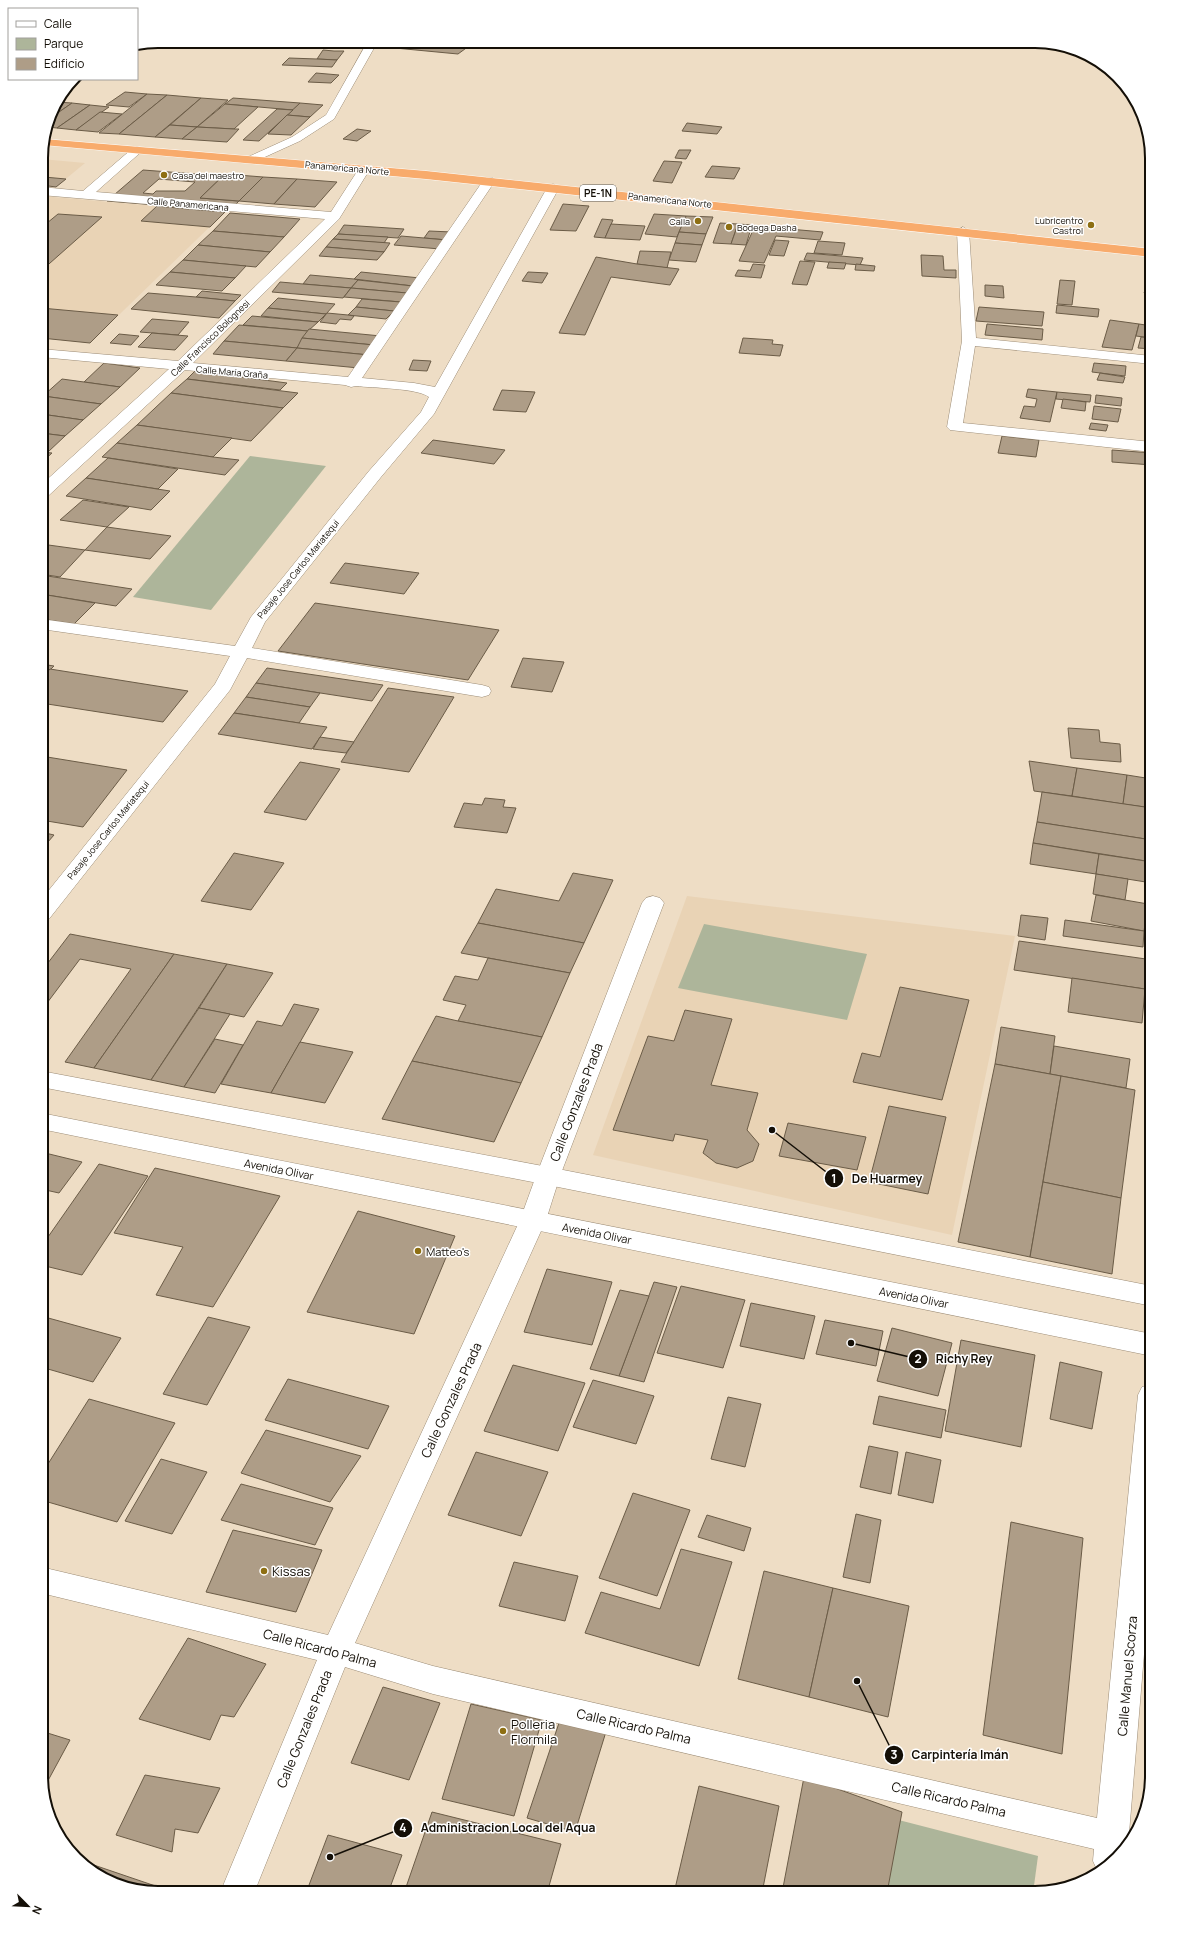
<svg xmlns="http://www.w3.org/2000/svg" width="1193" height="1934" font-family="Manrope,sans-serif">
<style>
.built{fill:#e9d3b5}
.green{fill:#adb59a}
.building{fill:#ae9d87;stroke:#6b5c47;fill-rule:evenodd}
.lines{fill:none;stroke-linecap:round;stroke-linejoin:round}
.minor-casing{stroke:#9c8c76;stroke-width:1}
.tertiary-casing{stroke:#9c8c76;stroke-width:1}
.trunk-casing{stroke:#fff;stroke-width:1}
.minor{fill:#fff;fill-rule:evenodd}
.tertiary{fill:#fff;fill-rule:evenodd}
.trunk{fill:#f8ab6c;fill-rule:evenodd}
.poi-dot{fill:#8e6f13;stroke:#fff;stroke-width:1.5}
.labels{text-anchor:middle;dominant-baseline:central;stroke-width:3;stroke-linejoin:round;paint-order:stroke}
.far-street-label{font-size:9px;fill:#140f07;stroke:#fff}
.far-poi-label{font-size:9px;fill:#140f07;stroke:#fff;text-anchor:start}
.shield{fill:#fff;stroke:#5a5751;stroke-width:1}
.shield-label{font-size:10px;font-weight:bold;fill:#140f07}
.street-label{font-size:11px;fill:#140f07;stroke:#fff}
.poi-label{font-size:11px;fill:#140f07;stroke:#fff;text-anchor:start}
.near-street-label{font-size:13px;fill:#140f07;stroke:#fff}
.near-poi-label{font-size:13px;fill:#140f07;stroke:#fff;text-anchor:start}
.rim{fill:none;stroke:#140f07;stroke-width:2}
.leader{fill:none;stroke:#140f07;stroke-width:1.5}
.callout-dot{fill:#140f07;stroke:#fff;stroke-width:1.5}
.mark-label{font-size:12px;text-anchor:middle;font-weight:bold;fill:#fff}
.callout-label{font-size:12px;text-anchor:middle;font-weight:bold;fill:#140f07;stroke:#fff;stroke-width:3;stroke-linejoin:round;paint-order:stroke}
</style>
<rect width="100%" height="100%" fill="#eeddc5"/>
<g class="built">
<path d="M41 159 85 163 56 187 41 185Z"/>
<path d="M41 196 225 212 90 343 41 338Z"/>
<path d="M687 896 1015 936 952 1235 593 1155Z"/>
</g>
<g class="green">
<path d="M250 456 326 466 211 610 133 597Z"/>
<path d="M704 924 867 954 847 1020 678 988Z"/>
<path d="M887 1817 1038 1856 1033 1893H874Z"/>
</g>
<g class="building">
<path d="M404 41H422L469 46 458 54 395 48Z"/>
<path d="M340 43 350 44 346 48H337Z"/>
<path d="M323 50 334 51H344L337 60 317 59Z"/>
<path d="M289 58 317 59 337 60 332 67 282 65Z"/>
<path d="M316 73 339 75 331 83 308 82Z"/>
<path d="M125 92 147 94 129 107 106 105Z"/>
<path d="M147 94 167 95 119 134 99 133Z"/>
<path d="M167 95 201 98 155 137 119 134Z"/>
<path d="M201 98 228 100 197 127 170 125Z"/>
<path d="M233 98 300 103 293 110 225 104Z"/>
<path d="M56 102 72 103 49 119 53 106Z"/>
<path d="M72 103 90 105 57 128 47 127 49 119Z"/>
<path d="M300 103 323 105 310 117 287 115Z"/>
<path d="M225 104 258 107 234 129 197 127Z"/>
<path d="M90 105 109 107 76 130 57 128Z"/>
<path d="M277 109 293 110 259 141 243 140Z"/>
<path d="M100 112 122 114 98 132 76 130Z"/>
<path d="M287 115 310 117 291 135 268 134Z"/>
<path d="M687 123 722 127 717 134 682 131Z"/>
<path d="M170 125 197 127 182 139 155 137Z"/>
<path d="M197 127 234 129H239L227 142 182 139Z"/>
<path d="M357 129 371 131 357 141 343 139Z"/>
<path d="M679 150H691L686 159 675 158Z"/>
<path d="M664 161 682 162 672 183 653 181Z"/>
<path d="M712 166 740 168 734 179 705 177Z"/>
<path d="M143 170 223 176 200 198 239 201 229 211 107 201ZM159 179 195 182 185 191H156L153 194 143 193Z"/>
<path d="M225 174 263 177 239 201 200 198Z"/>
<path d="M44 177 66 179 56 187 41 185V179Z"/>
<path d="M263 177 297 179 274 204 239 201Z"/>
<path d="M297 179 337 182 315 207 274 204Z"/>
<path d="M563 204 589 206 576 231 550 230Z"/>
<path d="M157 206 188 209 225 212 210 227 141 221Z"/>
<path d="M230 213 300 219 284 237 213 231Z"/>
<path d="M58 214 102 217 41 271V228Z"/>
<path d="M654 214 686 216 677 237 645 234Z"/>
<path d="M686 216 713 217 706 234 679 232Z"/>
<path d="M602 219 613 220 605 238 594 237Z"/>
<path d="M720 223 738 224 731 244 713 243Z"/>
<path d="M611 224 645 226 640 240 605 238Z"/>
<path d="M738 224 752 225 746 245 731 244Z"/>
<path d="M344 225 404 229 398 238 338 234Z"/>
<path d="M755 226 823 232 820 240 776 236 764 263 739 261Z"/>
<path d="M213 231 284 237 270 252 198 245Z"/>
<path d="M429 231 452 232 447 240 424 238Z"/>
<path d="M679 232 706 234 702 245 675 243Z"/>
<path d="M338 234 388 237 384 243 333 239Z"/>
<path d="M401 236 447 240 440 249 394 245Z"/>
<path d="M333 239 390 243 384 252 326 247Z"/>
<path d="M775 240 789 241 784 256 769 255Z"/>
<path d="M818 241 845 243 842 255 814 253Z"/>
<path d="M675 243 702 245 696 262 669 260Z"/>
<path d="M198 245 270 252 256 267 183 260Z"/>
<path d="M326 247 384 252 377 260 319 256Z"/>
<path d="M640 251 671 252 667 268 637 264Z"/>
<path d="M807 253 863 258 860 265 804 260Z"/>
<path d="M921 255 943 256 944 270H956V278L922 276Z"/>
<path d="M596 257 637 264 679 269 670 285 611 277 585 335 559 333Z"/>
<path d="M183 260 246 266 235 278 170 272Z"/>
<path d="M800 261 815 262 807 285 792 284Z"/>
<path d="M829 262 846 263 844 269 827 268Z"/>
<path d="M753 264 765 265 761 278 735 276 738 270 750 271Z"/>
<path d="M856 264 875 266 874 271 855 270Z"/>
<path d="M170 272 235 278 222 291 156 285Z"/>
<path d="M361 272 420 278 413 286 354 279Z"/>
<path d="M528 272 548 273 542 283 522 281Z"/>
<path d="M310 275 354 279 358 280 351 288 303 284Z"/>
<path d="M358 280 413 286 407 293 351 288Z"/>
<path d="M1060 280 1075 281 1072 305 1057 304Z"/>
<path d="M280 282 303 284 351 288 343 298 272 292Z"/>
<path d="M985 285 1003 286 1004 298 985 296Z"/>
<path d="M1147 286 1152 287V294L1144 293Z"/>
<path d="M351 288 407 293 401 302 344 297Z"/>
<path d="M202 291 241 295 235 301 196 297Z"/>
<path d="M148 293 196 297 235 301 219 318 131 309Z"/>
<path d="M278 298 335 304 326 314 268 308Z"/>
<path d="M362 299 401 302 394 311 356 307Z"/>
<path d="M1057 305 1099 309 1098 317 1056 313Z"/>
<path d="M356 307 394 311 386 319 348 315Z"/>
<path d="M979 307 1044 312 1042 326 976 321Z"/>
<path d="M41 308 118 315 90 343 41 338Z"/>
<path d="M268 308 326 314 318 322 261 316Z"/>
<path d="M327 313 348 315 354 316 351 320 340 319 336 324 320 322Z"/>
<path d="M252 316 318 322 308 331 243 325Z"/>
<path d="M152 319 189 322 178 335 140 332Z"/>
<path d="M1110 320 1139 324 1132 350 1102 347Z"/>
<path d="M987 324 1043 329 1042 340 985 335Z"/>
<path d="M1139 324 1152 326V338L1136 336Z"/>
<path d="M239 325 308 331 297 348 224 341Z"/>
<path d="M309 329 381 336 374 345 302 338Z"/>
<path d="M152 333 188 336 175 350 138 347Z"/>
<path d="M119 334 139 336 131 345 110 343Z"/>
<path d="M1141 337 1152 338V349L1138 348Z"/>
<path d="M302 338 374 345 369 355 297 348Z"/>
<path d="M743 338 773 340 772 344 783 345 780 356 739 353Z"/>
<path d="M224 341 297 348 286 361 213 354Z"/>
<path d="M297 348 369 355 359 368 286 361Z"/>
<path d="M413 360 431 361 427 371 409 370Z"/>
<path d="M104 363 140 368 120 387 84 382Z"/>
<path d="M1094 363 1126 366 1125 376 1092 372Z"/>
<path d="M195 371 287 383 280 390 187 379Z"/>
<path d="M1100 373 1125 377 1123 383 1097 380Z"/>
<path d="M62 379 84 382 120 387 101 404 43 396Z"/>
<path d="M187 379 298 393 283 408 171 393Z"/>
<path d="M1028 389 1057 392 1050 422 1020 418 1024 406 1035 407 1037 399 1026 397Z"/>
<path d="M502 390 535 392 526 412 493 410Z"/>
<path d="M1057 392 1091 395 1090 402 1056 399Z"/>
<path d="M171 393 283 408 251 441 137 425Z"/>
<path d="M1096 395 1122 398 1121 406 1095 403Z"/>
<path d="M41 396H43L101 404 83 420 41 414Z"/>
<path d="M1063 399 1086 402 1085 411 1061 408Z"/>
<path d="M1094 406 1121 409 1118 422 1092 419Z"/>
<path d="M41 414 83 420 65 436 41 433Z"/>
<path d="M1091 423 1108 425 1106 431 1089 429Z"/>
<path d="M137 425 232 438 213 457 117 443Z"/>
<path d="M41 433 65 436 48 452 41 451Z"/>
<path d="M1002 436 1039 440 1036 457 998 453Z"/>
<path d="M433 440 505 450 494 464 421 453Z"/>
<path d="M117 443 213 457 239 460 225 475 102 457Z"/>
<path d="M1112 450 1152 453V465L1112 462Z"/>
<path d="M41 452 52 453 41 463Z"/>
<path d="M108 458 178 469 158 489 86 478Z"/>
<path d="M86 478 170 491 151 510 66 496Z"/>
<path d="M83 500 129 507 107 527 60 520Z"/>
<path d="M107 527 171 536 150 559 85 550Z"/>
<path d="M41 544 85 550 60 577 41 574Z"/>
<path d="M345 563 419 573 404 594 330 583Z"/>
<path d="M41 575 132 589 116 606 41 594Z"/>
<path d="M41 594 95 603 74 624 41 619Z"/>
<path d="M315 603 499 630 468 680 278 651Z"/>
<path d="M523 658 564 662 552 692 511 687Z"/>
<path d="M41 664 54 666 41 679Z"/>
<path d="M267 668 383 685 372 701 256 683Z"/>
<path d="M50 669 188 691 163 722 41 703V679Z"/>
<path d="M256 683 320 693 310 707 246 697Z"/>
<path d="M388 688 454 697 409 772 341 762Z"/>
<path d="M246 697 310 707 299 723 234 713Z"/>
<path d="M234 713 299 723 327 727 312 749 218 734Z"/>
<path d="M1068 728 1099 730 1100 742 1120 744 1121 762 1071 758Z"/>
<path d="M320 737 354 742 346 753 313 749Z"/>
<path d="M41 756 127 770 83 827 41 820Z"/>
<path d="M1029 761 1077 768 1072 796 1034 791Z"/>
<path d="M300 762 340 769 306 820 264 812Z"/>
<path d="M1077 768 1127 775 1123 804 1072 796Z"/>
<path d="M1127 775 1152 779V808L1123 804Z"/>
<path d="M1042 792 1152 808V840L1037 822Z"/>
<path d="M485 798 505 800 503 807 516 808 507 833 454 827 464 803 482 805Z"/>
<path d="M1037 822 1152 840V862L1033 843Z"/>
<path d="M41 832 54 835 41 850Z"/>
<path d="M1033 843 1099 854 1096 874 1030 864Z"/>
<path d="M234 853 284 863 251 910 201 901Z"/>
<path d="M1099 854 1152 862V883L1096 874Z"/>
<path d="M573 873 613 880 584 943 478 923 496 889 559 901Z"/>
<path d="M1096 874 1128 879 1125 900 1093 894Z"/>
<path d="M1096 895 1148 904 1144 931 1091 921Z"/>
<path d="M1021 915 1048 918 1045 940 1018 936Z"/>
<path d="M1065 920 1144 931 1143 947 1063 936Z"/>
<path d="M478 923 584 943 570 973 461 953Z"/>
<path d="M70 934 174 954 94 1068 65 1062 131 969 80 959 41 1011V972Z"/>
<path d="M1019 941 1146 959 1145 989 1014 970Z"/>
<path d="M174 954 227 964 151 1080 94 1068Z"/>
<path d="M488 958 570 973 542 1037 458 1021 466 1005 443 1000 455 976 478 980Z"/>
<path d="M227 964 273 973 244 1017 199 1008Z"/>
<path d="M1072 978 1145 989 1142 1023 1068 1012Z"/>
<path d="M900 987 969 1000 942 1100 853 1082 862 1053 880 1057Z"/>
<path d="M294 1004 319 1009 271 1093 221 1084 257 1021 282 1026Z"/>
<path d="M199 1008 230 1014 184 1087 151 1080Z"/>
<path d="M685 1010 732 1019 711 1085 758 1093 747 1130 759 1144 753 1161 737 1168 716 1163 703 1153 708 1140 675 1134 673 1141 613 1130 648 1036 674 1041Z"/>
<path d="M436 1016 458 1021 542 1037 521 1083 412 1061Z"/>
<path d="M1001 1027 1055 1036 1050 1074 995 1064Z"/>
<path d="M215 1039 243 1045 215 1093 184 1087Z"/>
<path d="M300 1042 353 1052 325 1103 271 1093Z"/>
<path d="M1054 1046 1130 1059 1126 1088 1050 1074Z"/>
<path d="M412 1061 521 1083 494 1142 382 1119Z"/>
<path d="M995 1064 1061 1076 1030 1257 958 1242Z"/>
<path d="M1061 1076 1135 1090 1121 1198 1043 1182Z"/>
<path d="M889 1106 946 1117 928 1194 869 1182Z"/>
<path d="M788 1123 866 1137 857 1170 779 1156Z"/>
<path d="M41 1152 82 1162 59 1193 41 1189Z"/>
<path d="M99 1164 148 1176 82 1275 41 1265V1247Z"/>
<path d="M155 1168 280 1196 213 1307 156 1295 183 1247 114 1233Z"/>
<path d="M1043 1182 1121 1198 1112 1274 1030 1257Z"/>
<path d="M358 1211 455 1236 414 1334 307 1312Z"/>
<path d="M547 1269 612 1282 592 1345 524 1332Z"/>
<path d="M654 1282 677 1287 644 1382 619 1376Z"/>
<path d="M681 1286 745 1300 723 1368 657 1353Z"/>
<path d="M620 1290 649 1296 619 1376 590 1369Z"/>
<path d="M751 1303 815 1316 804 1359 740 1346Z"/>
<path d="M41 1316 121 1338 93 1382 41 1367Z"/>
<path d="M208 1317 250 1327 207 1405 163 1394Z"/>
<path d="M825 1320 883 1331 876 1366 816 1354Z"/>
<path d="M892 1328 952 1343 938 1396 877 1381Z"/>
<path d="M961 1340 1035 1355 1021 1447 945 1431Z"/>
<path d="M1060 1362 1102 1372 1092 1429 1050 1419Z"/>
<path d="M513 1365 585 1383 558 1451 484 1431Z"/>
<path d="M288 1379 389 1406 368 1449 265 1420Z"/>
<path d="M593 1380 654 1396 636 1444 573 1427Z"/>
<path d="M879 1396 946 1410 941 1438 873 1424Z"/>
<path d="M728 1397 761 1404 745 1467 711 1459Z"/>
<path d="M89 1399 175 1423 117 1522 41 1500V1475Z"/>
<path d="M266 1430 361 1456 330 1502 241 1473Z"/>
<path d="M869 1446 898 1452 891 1494 860 1487Z"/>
<path d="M476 1452 548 1472 521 1536 448 1515Z"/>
<path d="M906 1452 941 1460 933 1503 898 1495Z"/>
<path d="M161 1459 207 1472 172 1534 125 1521Z"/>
<path d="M241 1484 333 1508 315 1545 221 1520Z"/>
<path d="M633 1493 690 1510 657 1596 599 1578Z"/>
<path d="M856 1514 881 1520 870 1583 843 1577Z"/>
<path d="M707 1515 751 1528 744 1551 698 1537Z"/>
<path d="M1011 1522 1083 1538 1062 1754 983 1735Z"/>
<path d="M233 1530 322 1550 296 1612 206 1592Z"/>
<path d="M681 1549 732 1562 699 1666 585 1633 601 1592 660 1609Z"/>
<path d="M514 1562 578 1576 565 1621 499 1606Z"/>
<path d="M764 1571 833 1588 809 1697 738 1679Z"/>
<path d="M833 1588 909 1606 888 1717 809 1697Z"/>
<path d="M188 1638 266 1664 234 1717 221 1715 210 1740 139 1719Z"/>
<path d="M383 1687 440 1703 409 1780 351 1763Z"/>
<path d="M471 1704 542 1720 514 1816 442 1799Z"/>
<path d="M563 1711 609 1722 575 1832 527 1818Z"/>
<path d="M41 1731 70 1740 44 1788 41 1776Z"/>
<path d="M145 1775 220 1788 198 1833 175 1829 172 1852 116 1835Z"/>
<path d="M804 1777 902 1812 887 1893H782Z"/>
<path d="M699 1786 779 1806 762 1893H674Z"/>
<path d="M432 1812 561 1844 547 1893H404Z"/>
<path d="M328 1835 402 1855 388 1893H306Z"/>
<path d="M82 1861 176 1893H150L93 1873Z"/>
</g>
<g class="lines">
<defs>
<g id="minor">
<path d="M368 41H378L334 119 300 141 256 161H248L246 159 248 157 292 137 326 115Z"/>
<path d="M137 147 141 148 143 150 141 152 96 192 331 212 360 167H368L370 169 339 219 193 363 348 377 485 178H493L495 181 362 378 414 383 435 387 547 188 553 184 559 188 434 414 381 477 265 622 252 648 482 685 489 687 491 691 489 695 482 697 247 658 230 690 49 919 41 921V900L215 684 230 656 41 629V619L235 646 251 617 369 471 421 412 429 397C417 388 373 388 356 386L351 387 345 385 185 370 47 497 41 499V485L169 369 41 357V349L178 361 325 219 41 195V187L83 191 133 148Z"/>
<path d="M963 227 969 231 976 338 1152 356V364L975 346 963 423 1152 442V452L950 430 947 427 962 341 957 231Z"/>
<path d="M653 896 660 898 664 903 560 1176 546 1220 355 1643 433 1666 1097 1818 1138 1395 1142 1387 1152 1384V1559L1128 1845 1098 1872 1093 1861 1094 1849 433 1694 345 1667 254 1893H220L317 1660 41 1593V1567L328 1635 520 1220 536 1176 642 903 646 898Z"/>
</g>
<g id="tertiary">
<path d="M41 1071 548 1167 1152 1286V1306L548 1185 41 1087Z"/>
<path d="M41 1113 1152 1334V1356L41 1129Z"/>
</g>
<path id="trunk" d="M44 139 426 171 1152 249V257L426 179 43 145Z"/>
</defs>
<use href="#minor" class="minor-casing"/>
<use href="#tertiary" class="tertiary-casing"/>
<use href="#trunk" class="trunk-casing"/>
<use href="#minor" class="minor"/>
<use href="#tertiary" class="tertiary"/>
<use href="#trunk" class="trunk"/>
</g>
<g class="poi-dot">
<circle cx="164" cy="175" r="4"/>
<circle cx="698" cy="221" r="4"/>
<circle cx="1091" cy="225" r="4"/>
<circle cx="729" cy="227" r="4"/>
<circle cx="418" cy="1251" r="4"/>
<circle cx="264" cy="1571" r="4"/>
<circle cx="503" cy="1731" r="4"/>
</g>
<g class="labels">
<g class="far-street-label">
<text transform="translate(347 168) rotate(5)">Panamericana Norte</text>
<text transform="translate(670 200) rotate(6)">Panamericana Norte</text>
<text transform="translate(188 204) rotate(5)">Calle Panamericana</text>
<text transform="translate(210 338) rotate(-44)">Calle Francisco Bolognesi</text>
<text transform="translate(232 372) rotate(5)">Calle María Graña</text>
<text transform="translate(298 569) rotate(-51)">Pasaje Jose Carlos Mariatequi</text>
<text transform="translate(108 830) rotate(-51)">Pasaje Jose Carlos Mariatequi</text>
</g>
<g class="far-poi-label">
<text x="172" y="175">Casa del maestro</text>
<text x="1083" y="220" text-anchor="end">Lubricentro<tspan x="1083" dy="10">Castrol</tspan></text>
<text x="690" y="221" text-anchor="end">Calla</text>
<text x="737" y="227">Bodega Dasha</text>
</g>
<rect class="shield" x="580" y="185" width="36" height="16" rx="3"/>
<g class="shield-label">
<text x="598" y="193">PE-1N</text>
</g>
<g class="street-label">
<text transform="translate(279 1169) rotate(11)">Avenida Olivar</text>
<text transform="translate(597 1233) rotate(11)">Avenida Olivar</text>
<text transform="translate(914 1297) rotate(11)">Avenida Olivar</text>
</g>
<g class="poi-label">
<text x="426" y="1251">Matteo's</text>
</g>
<g class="near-street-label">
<text transform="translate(576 1102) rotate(-69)">Calle Gonzales Prada</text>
<text transform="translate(451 1400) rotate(-65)">Calle Gonzales Prada</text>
<text transform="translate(320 1648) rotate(15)">Calle Ricardo Palma</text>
<text transform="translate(1127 1676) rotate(-85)">Calle Manuel Scorza</text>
<text transform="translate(634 1726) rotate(13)">Calle Ricardo Palma</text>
<text transform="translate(304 1729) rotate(-68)">Calle Gonzales Prada</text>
<text transform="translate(949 1799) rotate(13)">Calle Ricardo Palma</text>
</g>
<g class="near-poi-label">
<text x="272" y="1571">Kissas</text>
<text x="511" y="1724">Polleria<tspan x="511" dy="15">Flormila</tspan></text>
</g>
</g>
<path d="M0 0H1193V1934H0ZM158 48H1035A110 110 0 0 1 1145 158V1776A110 110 0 0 1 1035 1886H158A110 110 0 0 1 48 1776V158A110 110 0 0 1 158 48Z" fill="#fff" fill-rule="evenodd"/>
<path class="rim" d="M158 48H1035A110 110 0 0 1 1145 158V1776A110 110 0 0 1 1035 1886H158A110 110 0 0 1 48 1776V158A110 110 0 0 1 158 48Z"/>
<path class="leader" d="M772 1130L834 1178M851 1343L918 1359M857 1681L894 1755M330 1857L403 1828"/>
<g class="callout-dot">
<circle cx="772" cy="1130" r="4"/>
<circle cx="851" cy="1343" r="4"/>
<circle cx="857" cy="1681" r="4"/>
<circle cx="330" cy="1857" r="4"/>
<circle cx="834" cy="1178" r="10"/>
<circle cx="918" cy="1359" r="10"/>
<circle cx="894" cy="1755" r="10"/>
<circle cx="403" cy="1828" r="10"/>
</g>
<g class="mark-label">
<text x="834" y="1183">1</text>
<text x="918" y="1363">2</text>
<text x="894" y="1759">3</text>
<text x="403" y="1832">4</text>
</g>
<g class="callout-label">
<text x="887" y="1183">De Huarmey</text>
<text x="964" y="1363">Richy Rey</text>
<text x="960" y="1759">Carpintería Imán</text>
<text x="508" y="1832">Administracion Local del Aqua</text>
</g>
<rect x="8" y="8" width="130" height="72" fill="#ffffff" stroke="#a19f9c"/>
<rect x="16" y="21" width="20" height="6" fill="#ffffff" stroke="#a19f9c"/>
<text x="44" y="28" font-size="12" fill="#140f07">Calle</text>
<rect x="16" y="38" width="20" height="12" fill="#adb59a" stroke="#a19f9c"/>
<text x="44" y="48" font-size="12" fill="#140f07">Parque</text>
<rect x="16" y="58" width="20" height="12" fill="#ae9d87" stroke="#a19f9c"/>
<text x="44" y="68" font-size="12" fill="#140f07">Edificio</text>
<g transform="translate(28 1906) rotate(114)" stroke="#ffffff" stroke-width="3" paint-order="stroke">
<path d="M0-3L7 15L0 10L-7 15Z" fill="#140f07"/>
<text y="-6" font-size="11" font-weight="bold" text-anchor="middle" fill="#140f07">N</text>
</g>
</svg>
